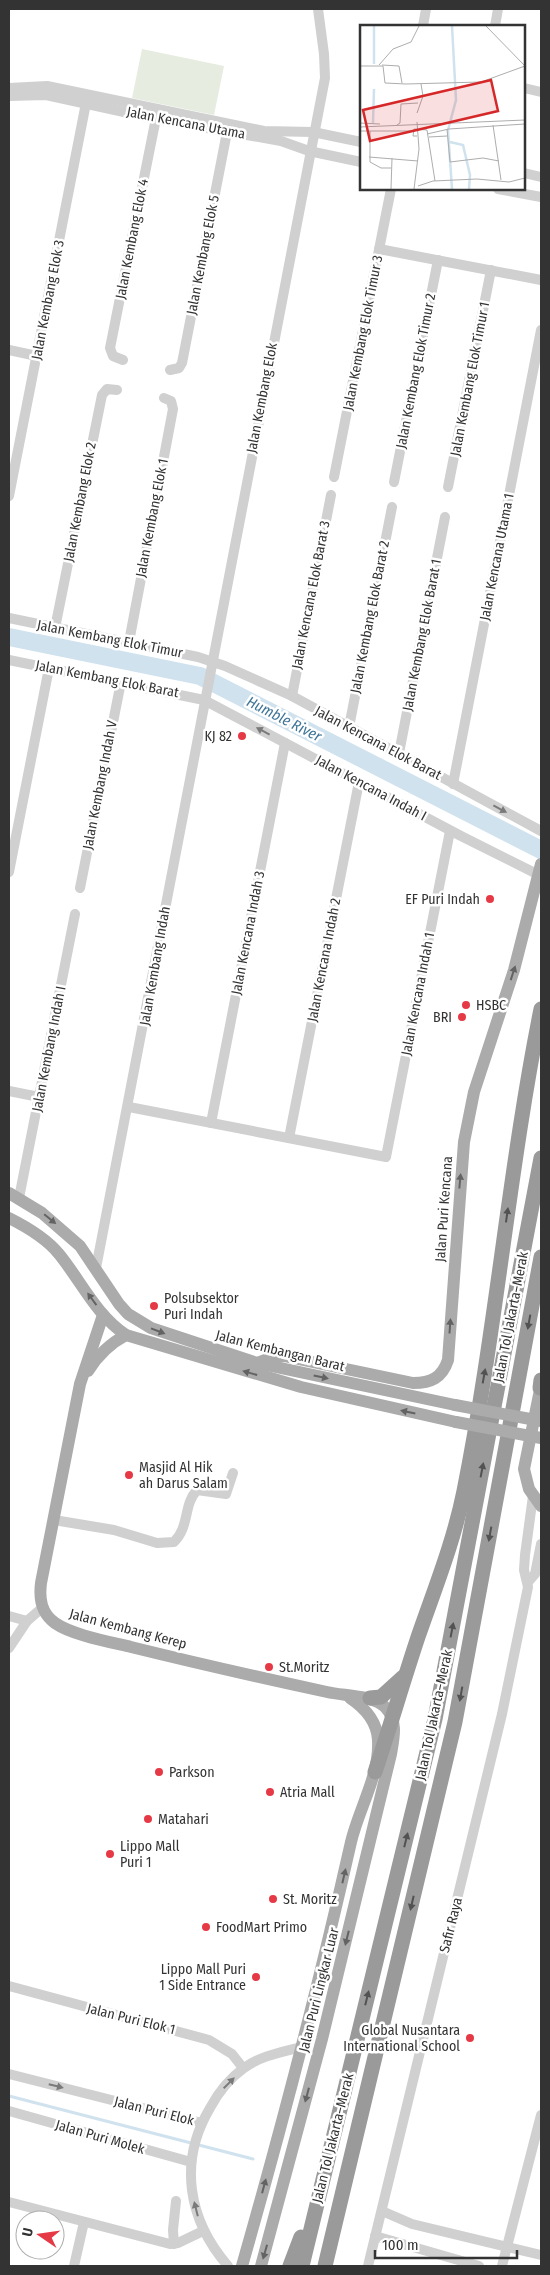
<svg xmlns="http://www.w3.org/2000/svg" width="550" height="2275" font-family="'Fira Sans Condensed',sans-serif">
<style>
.green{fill:#e6ecdf}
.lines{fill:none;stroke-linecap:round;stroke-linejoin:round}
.stream{stroke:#cfe2ee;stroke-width:3}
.river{stroke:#cfe2ee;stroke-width:18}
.minor{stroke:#d0d0d0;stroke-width:10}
.major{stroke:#ababab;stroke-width:12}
.highway{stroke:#9a9a9a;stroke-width:15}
.major-bridge{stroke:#ababab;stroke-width:12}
.oneway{fill:#7a7a7a}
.oneway2{fill:#636363}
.oneway3{fill:#525252}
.poi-dot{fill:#e63946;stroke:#fff;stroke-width:2}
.labels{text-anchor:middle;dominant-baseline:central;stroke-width:5;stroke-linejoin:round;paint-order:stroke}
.street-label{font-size:14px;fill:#333;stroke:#fff}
.poi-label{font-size:14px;fill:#333;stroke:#fff;text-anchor:start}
.water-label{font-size:15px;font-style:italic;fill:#3f7597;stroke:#fff}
.inset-river{fill:none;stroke:#cfe2ee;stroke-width:2.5}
.inset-road{fill:none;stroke:#adadad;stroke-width:1}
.view{fill:#d62828;fill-opacity:0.15;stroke:#d62828;stroke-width:2.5}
.inset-edge{fill:none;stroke:#333;stroke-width:2.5}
</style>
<rect width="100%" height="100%" fill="#fff"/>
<path class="green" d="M142 49 224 66 214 115 132 98Z"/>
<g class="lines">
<path class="stream" d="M9 2096 253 2159"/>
<path class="river" d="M9 637 200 676 541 850"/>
<g class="minor">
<path d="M423 26 426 9"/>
<path d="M495 26 498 9"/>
<path d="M9 88 47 86 264 131 313 132 361 142"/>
<path d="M524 88 541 92"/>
<path d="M9 96 46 95 156 119 281 141 309 151 361 162"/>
<path d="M524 173 541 177"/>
<path d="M498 189 541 197"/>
<path d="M379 249 541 280"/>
<path d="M9 350 37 356"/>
<path d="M123 360 113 356 110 348 157 113"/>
<path d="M170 370 179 368 182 363 227 132"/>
<path d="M334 477 391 189"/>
<path d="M394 482 438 260"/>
<path d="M448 487 491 270"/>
<path d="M9 496 86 103"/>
<path d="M9 618 198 657 225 666 292 696 541 831"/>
<path d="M55 628 102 395 107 389 117 390"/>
<path d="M129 642 173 409 171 401 164 398"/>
<path d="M9 660 204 700 461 836 539 875"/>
<path d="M292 696 331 495"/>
<path d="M349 727 392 507"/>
<path d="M399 753 445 517"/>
<path d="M453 784 541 330"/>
<path d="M9 872 49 668"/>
<path d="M80 888 121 682"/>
<path d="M9 1091 39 1097"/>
<path d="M129 1107 386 1157 450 831"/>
<path d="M211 1123 285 743"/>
<path d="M289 1138 359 782"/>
<path d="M19 1198 75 914"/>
<path d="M96 1268 325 78 324 54 318 9"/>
<path d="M54 1520 114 1530 157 1543 174 1542C190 1526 183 1505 197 1490L226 1494 233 1473"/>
<path d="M528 1582 535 1574 541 1544"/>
<path d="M9 1616 27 1621"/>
<path d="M9 1648 27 1621 42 1608"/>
<path d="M9 1986 209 2040 232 2054 243 2068"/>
<path d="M9 2074 202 2123"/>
<path d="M9 2111 191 2162"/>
<path d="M9 2202 170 2244 178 2243 203 2231"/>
<path d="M382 2211 412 2224 541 2255"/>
<path d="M375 2236 479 2266"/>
<path d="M174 2244 173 2230 176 2201"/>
<path d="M74 2266 84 2222"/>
<path d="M228 2266C188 2220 178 2162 210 2108 218 2093 230 2078 244 2068 260 2056 282 2052 301 2047"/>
<path d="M368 2266 502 1714 528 1587 524 1570 525 1555 533 1496"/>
<path d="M502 2266 541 2115"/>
</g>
<g class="major">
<path d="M9 1193 42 1213 80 1246 119 1304 128 1314 151 1328 257 1363 455 1405"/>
<path d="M9 1218C27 1227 46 1238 59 1254 81 1281 96 1315 126 1335L301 1387 456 1422"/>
<path d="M103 1315 80 1384 41 1583C39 1599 41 1613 55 1623 72 1635 110 1642 131 1647 196 1663 262 1678 327 1692 344 1696 373 1695 385 1707 398 1721 394 1737 391 1754L322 2039 261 2266"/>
<path d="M257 1363 270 1358 284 1356 413 1383C431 1383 442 1378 448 1360L464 1142 474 1092 514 970 541 864"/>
<path d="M88 1371C98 1355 109 1344 126 1335"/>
<path d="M541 1385 524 1469 529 1489 541 1506"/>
<path d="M242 2266C282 2126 319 1984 351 1842 359 1808 380 1775 378 1740 377 1721 365 1708 350 1698"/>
</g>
<g class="highway">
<path d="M540 1388 541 1380"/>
<path d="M370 1698 381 1697 403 1677"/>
<path d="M375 1772C390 1727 403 1682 418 1637 435 1588 454 1541 464 1491 496 1331 509 1168 541 1009"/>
<path d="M290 2266 301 2237"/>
<path d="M302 2266 435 1719 541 1158"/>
<path d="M325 2266 455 1722 541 1257"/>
</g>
<g class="major-bridge">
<path d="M455 1405 541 1421"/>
<path d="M456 1422 541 1438"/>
</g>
</g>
<defs><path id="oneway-solid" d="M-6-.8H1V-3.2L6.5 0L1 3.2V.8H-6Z" transform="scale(1.25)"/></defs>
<g class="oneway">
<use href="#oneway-solid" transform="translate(263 731) rotate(-152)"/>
<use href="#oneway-solid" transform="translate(500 809) rotate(28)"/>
<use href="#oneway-solid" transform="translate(229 2083) rotate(-45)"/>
<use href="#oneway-solid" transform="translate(56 2086) rotate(14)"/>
<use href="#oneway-solid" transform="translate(196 2209) rotate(-104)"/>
</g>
<g class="oneway2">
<use href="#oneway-solid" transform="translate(513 973) rotate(-72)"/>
<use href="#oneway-solid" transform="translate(460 1181) rotate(-85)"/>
<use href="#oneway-solid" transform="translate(50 1219) rotate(39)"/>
<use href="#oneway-solid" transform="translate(92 1299) rotate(-126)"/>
<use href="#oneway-solid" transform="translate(450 1326) rotate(-86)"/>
<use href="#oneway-solid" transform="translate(158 1331) rotate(21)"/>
<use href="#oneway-solid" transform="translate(250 1373) rotate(-164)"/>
<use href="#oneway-solid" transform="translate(321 1377) rotate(12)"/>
<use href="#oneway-solid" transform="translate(408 1412) rotate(-168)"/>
<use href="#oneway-solid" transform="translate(344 1876) rotate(-77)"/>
<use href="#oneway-solid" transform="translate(347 1938) rotate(104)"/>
<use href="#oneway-solid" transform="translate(307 2095) rotate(105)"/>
<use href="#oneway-solid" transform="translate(264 2186) rotate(-75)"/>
<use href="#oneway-solid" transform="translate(265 2252) rotate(106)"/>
</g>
<g class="oneway3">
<use href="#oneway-solid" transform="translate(507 1215) rotate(-82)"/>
<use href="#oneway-solid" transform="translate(529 1322) rotate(100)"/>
<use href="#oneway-solid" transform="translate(484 1376) rotate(-80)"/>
<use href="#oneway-solid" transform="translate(482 1470) rotate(-79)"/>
<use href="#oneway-solid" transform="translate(490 1534) rotate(100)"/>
<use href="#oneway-solid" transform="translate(452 1630) rotate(-79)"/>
<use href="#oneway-solid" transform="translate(461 1694) rotate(100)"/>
<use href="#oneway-solid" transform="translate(406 1840) rotate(-76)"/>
<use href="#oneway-solid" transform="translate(412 1903) rotate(103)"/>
<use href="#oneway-solid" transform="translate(367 1998) rotate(-76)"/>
</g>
<g class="poi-dot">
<circle cx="242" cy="736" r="5"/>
<circle cx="490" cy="899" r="5"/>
<circle cx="466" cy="1005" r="5"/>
<circle cx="462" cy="1017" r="5"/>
<circle cx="154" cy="1306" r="5"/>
<circle cx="129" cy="1475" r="5"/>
<circle cx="269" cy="1667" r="5"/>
<circle cx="159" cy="1772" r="5"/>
<circle cx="270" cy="1792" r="5"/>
<circle cx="148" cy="1819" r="5"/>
<circle cx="110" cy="1854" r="5"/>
<circle cx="273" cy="1899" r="5"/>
<circle cx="206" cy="1927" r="5"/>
<circle cx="256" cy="1977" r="5"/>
<circle cx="470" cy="2038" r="5"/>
</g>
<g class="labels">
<g class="street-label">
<text transform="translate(186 123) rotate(11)">Jalan Kencana Utama</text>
<text transform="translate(132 239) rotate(-79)">Jalan Kembang Elok 4</text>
<text transform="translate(203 255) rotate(-79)">Jalan Kembang Elok 5</text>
<text transform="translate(48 300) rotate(-79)">Jalan Kembang Elok 3</text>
<text transform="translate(363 333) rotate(-79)">Jalan Kembang Elok Timur 3</text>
<text transform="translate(416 371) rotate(-79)">Jalan Kembang Elok Timur 2</text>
<text transform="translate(470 379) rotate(-79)">Jalan Kembang Elok Timur 1</text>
<text transform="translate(262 398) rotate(-79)">Jalan Kembang Elok</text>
<text transform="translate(80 502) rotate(-79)">Jalan Kembang Elok 2</text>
<text transform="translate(152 518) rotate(-79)">Jalan Kembang Elok 1</text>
<text transform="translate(497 557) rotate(-79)">Jalan Kencana Utama 1</text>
<text transform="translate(311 595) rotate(-79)">Jalan Kencana Elok Barat 3</text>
<text transform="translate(370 617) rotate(-79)">Jalan Kembang Elok Barat 2</text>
<text transform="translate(422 635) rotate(-79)">Jalan Kembang Elok Barat 1</text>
<text transform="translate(110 639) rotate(11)">Jalan Kembang Elok Timur</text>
<text transform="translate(107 679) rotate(11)">Jalan Kembang Elok Barat</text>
<text transform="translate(378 743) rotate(28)">Jalan Kencana Elok Barat</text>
<text transform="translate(100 785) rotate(-79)">Jalan Kembang Indah V</text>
<text transform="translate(371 788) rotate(28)">Jalan Kencana Indah I</text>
<text transform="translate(248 933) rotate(-79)">Jalan Kencana Indah 3</text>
<text transform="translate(324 960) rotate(-79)">Jalan Kencana Indah 2</text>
<text transform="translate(155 966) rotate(-80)">Jalan Kembang Indah</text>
<text transform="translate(418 994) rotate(-79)">Jalan Kencana Indah 1</text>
<text transform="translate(49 1049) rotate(-79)">Jalan Kembang Indah I</text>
<text transform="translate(444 1209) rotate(-86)">Jalan Puri Kencana</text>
<text transform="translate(511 1317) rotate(-79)">Jalan Tol Jakarta–Merak</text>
<text transform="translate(280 1351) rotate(14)">Jalan Kembangan Barat</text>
<text transform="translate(128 1629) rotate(15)">Jalan Kembang Kerep</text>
<text transform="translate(434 1715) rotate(-78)">Jalan Tol Jakarta–Merak</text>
<text transform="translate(451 1925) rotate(-76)">Safir Raya</text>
<text transform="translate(319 1990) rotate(-76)">Jalan Puri Lingkar Luar</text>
<text transform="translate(131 2019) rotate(14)">Jalan Puri Elok 1</text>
<text transform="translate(154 2111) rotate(14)">Jalan Puri Elok</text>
<text transform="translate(100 2137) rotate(16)">Jalan Puri Molek</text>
<text transform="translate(333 2138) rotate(-76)">Jalan Tol Jakarta–Merak</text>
</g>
<g class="poi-label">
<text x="232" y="736" text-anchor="end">KJ 82</text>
<text x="480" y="899" text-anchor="end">EF Puri Indah</text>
<text x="476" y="1005">HSBC</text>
<text x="452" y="1017" text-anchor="end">BRI</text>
<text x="164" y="1298">Polsubsektor<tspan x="164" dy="16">Puri Indah</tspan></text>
<text x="139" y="1467">Masjid Al Hik<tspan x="139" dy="16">ah Darus Salam</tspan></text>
<text x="279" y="1667">St.Moritz</text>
<text x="169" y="1772">Parkson</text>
<text x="280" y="1792">Atria Mall</text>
<text x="158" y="1819">Matahari</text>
<text x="120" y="1846">Lippo Mall<tspan x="120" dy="16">Puri 1</tspan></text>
<text x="283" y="1899">St. Moritz</text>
<text x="216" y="1927">FoodMart Primo</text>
<text x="246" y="1969" text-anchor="end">Lippo Mall Puri<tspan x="246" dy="16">1 Side Entrance</tspan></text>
<text x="460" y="2030" text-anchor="end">Global Nusantara<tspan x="460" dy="16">International School</tspan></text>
</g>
<g class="water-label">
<text transform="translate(284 719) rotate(27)">Humble River</text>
</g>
</g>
<g transform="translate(360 25)">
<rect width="165" height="165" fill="#fff"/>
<path class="inset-river" d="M14 1V39M13 98 14 64M90 117 103 120 110 150 109 164M92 164 88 105 96 75 92 1"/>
<path class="inset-road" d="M126 1 165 41M19 40 33 24 51 17 59 1M22 40 39 41 42 58M0 41H23L25 58 46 59 121 57 165 41M57 88 63 71 61 59M0 98 20 99M37 100 40 98 41 79 58 78M133 100 141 155M0 102 165 95M87 104 90 137 123 133 139 136M0 106H53M10 106V137L21 143H31M67 109 89 104 165 99M57 111H53L54 104 67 105 75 156M69 112 87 111M9 132 58 136M58 161 73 156 117 154 149 157 165 153M31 164 32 133M54 164 59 124 57 97"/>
<path class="view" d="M131 55 138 86 10 116 3 85Z"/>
<rect width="165" height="165" class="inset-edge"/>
</g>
<rect width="550" height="2275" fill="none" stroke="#333333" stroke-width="20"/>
<g transform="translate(40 2235) rotate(283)"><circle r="24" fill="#ffffff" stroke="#adadad"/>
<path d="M0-4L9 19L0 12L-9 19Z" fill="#e63946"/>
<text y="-8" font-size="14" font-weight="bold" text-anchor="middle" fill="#333333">U</text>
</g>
<path d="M375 2250v8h142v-8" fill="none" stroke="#333333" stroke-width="2.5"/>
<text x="382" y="2250" font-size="15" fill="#333333" stroke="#ffffff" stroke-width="4" paint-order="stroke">100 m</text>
</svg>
